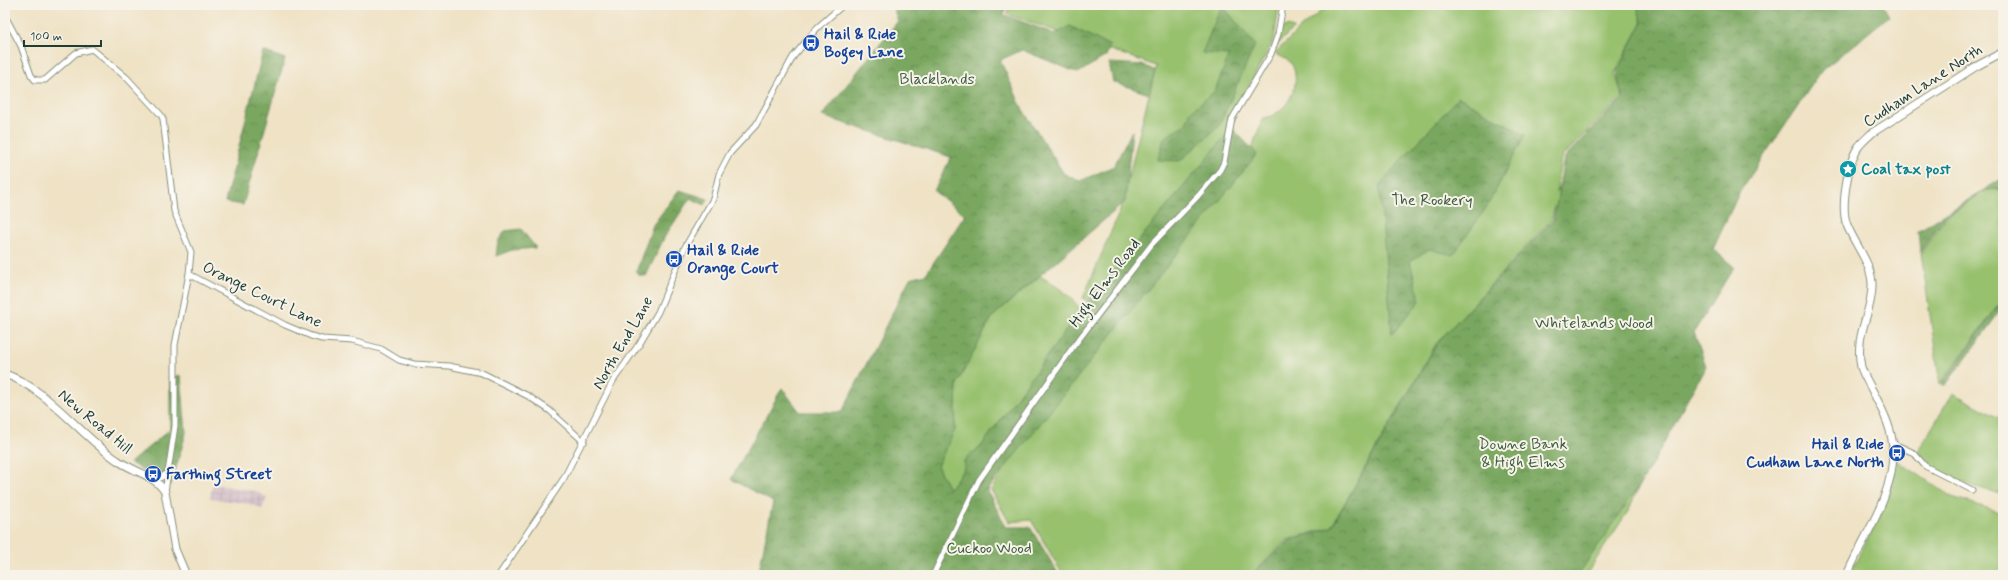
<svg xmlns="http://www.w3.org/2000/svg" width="2008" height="580" font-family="Mynerve,sans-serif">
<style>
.industrial{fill:url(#industrial-grid)}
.green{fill:#98c16e;stroke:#5c7f51}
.forest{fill:url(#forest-crowns);stroke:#4c724a}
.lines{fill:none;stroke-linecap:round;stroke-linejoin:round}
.street-casing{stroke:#87907c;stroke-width:7}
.secondary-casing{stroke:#87907c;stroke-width:9}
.street{stroke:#fff;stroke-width:5}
.secondary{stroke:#fff;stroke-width:7}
.labels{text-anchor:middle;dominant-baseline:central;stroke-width:4;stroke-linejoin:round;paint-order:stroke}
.transit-label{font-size:16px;font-weight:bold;fill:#164399;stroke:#f7f3e8;text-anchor:start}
.park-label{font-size:16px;fill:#3d5e42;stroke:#f7f3e8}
.street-label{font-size:16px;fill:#1f3d34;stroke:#f7f3e8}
.culture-label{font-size:16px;font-weight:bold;fill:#0d838f;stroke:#f7f3e8;text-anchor:start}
</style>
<defs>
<pattern id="industrial-grid" width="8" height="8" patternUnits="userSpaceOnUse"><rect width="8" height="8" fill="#d2bdc8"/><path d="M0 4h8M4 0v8" fill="none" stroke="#b4a3ac"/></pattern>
<pattern id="forest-crowns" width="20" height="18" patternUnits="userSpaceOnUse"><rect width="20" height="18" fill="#7aa761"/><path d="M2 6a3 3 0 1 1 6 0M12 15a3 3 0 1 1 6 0" fill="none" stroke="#638951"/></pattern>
</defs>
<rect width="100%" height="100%" fill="#f7f3e8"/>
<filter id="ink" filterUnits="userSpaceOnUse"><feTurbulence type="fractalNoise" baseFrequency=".025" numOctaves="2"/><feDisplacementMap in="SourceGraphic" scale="8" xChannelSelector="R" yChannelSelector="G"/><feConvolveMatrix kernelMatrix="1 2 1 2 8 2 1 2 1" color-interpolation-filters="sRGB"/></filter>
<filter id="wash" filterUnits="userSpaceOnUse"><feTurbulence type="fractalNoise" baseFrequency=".012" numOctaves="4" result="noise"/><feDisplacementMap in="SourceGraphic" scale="16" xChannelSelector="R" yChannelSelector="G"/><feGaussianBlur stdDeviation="0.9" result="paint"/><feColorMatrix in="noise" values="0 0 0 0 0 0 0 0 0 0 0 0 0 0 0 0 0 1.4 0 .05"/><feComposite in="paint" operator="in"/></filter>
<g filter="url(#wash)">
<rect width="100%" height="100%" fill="#efe2c5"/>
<path class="industrial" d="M213 484 255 491 267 498 262 509 250 504 210 498Z"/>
<g class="green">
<path d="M1008 5H1279L1274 40 1235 111 1222 160 1097 309 1083 298 1121 208 1156 66 1007 14Z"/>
<path d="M1329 5H1339L1344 10 1354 5H1637L1642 23 1615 73 1622 96 1561 158 1556 193 1570 159 1827 63 1776 137 1735 187 1708 244 1691 327 1648 463 1630 508 1586 575H1293L1352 515 1554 228V206L1552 219 1436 344 1331 527 1287 540 1251 575H1063L1031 520 1009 522 991 490 1103 315 1231 186 1250 153 1263 118C1286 116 1304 83 1291 63 1288 59 1280 57 1275 53L1300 28Z"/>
<path d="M1287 26 1294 28 1277 45 1281 29Z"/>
<path d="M2003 189V299L1940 384 1921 253 1947 216 1986 190Z"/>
<path d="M1040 276C1056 285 1070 295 1081 310L980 448 969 455 964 461V469L949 489 937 466 955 429 957 383 992 317Z"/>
<path d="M1953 393 2003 420V495L1956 481 1915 456Z"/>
<path d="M1896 460 1952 497 2003 513V564L1997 575H1850C1866 536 1893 504 1896 460Z"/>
</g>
<g class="forest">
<path d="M892 5H1005L1004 15 1055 34 1070 26 1110 46 1106 56 1078 73 1022 50 1000 60 1023 110 1064 174 1080 181 1114 166 1132 131 1125 202 992 317 957 384 955 430 937 466 949 489 964 469V461L969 455 980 448 1077 315 1232 128 1257 154 987 490 1006 527H1030L1059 575H770L759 570 773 502 731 479 782 388 800 412H842L910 278 926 274 965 215 934 191 951 157 822 116 898 21Z"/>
<path d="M1222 5 1255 45 1219 126 1180 161 1158 160 1164 138 1186 124 1191 111 1215 91 1229 55 1202 53Z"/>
<path d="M1637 5H1883L1889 16 1821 71 1739 193 1713 249 1734 267 1694 332 1706 366 1645 477 1578 575H1252L1288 541 1331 528 1438 342 1554 219 1564 158 1622 98 1617 72 1642 23Z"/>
<path d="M263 51 285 59 243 205 225 202Z"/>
<path d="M1109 63 1144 65 1155 71 1149 94 1113 82Z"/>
<path d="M1459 97 1525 135 1488 205 1453 255 1429 249 1410 261 1420 301 1392 334 1379 185Z"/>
<path d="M2003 178V188L1986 190 1946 215 1920 252 1918 231Z"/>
<path d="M679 190 708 199 705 205 690 198 664 238 646 276 639 275 636 272 653 225Z"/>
<path d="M521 229 536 248 512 250 496 256 498 241 505 231Z"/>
<path d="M2003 300V307L1945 386 1941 385Z"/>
<path d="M181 376 186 433 171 485 130 463 170 429V377Z"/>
</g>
</g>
<g filter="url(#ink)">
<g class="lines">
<defs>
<g id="street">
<path d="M5 16 21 46 31 75 35 80H45L76 53 92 49 127 78 161 115 163 119 174 211 191 252 189 274 175 345V426L165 492"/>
<path d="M189 274 285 325 311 336 322 339 352 341 381 349 399 360 414 364 449 366 482 373 528 396 549 410 584 442"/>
<path d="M1892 443 1914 453 1925 466 1972 490"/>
<path d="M155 481 168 473"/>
<path d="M499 575 564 478 613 381 639 344 658 312 685 247 713 199 719 174 730 153 756 125 793 57 818 27 843 5"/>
<path d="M933 575 979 480 1073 347 1152 244 1198 196 1220 170 1224 162 1232 119 1271 54 1278 34 1283 5"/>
</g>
<g id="secondary">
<path d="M5 374C48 389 80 435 117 460 132 471 155 475 165 492L175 549 186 575"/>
<path d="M1847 575C1864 535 1892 499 1893 454 1894 431 1882 409 1871 388 1868 382 1863 374 1861 367 1854 332 1873 313 1872 283 1871 263 1854 243 1847 225 1840 207 1848 161 1859 146 1863 141 1868 137 1872 133L1975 67 2003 52"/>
</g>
</defs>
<use href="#street" class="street-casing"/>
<use href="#secondary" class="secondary-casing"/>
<use href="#street" class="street"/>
<use href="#secondary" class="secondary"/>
</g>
</g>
<defs>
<symbol id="bus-disc" viewBox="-11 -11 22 22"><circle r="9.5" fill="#1a4fb4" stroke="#f7f3e8"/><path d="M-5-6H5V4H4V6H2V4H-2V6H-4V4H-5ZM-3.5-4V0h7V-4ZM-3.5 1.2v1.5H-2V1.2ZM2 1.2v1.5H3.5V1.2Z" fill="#fff"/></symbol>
<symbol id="sight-disc" viewBox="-11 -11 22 22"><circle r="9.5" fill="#0f9aa8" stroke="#f7f3e8"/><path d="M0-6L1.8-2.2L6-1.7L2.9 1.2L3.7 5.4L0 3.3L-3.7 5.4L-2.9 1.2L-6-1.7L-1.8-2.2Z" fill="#fff"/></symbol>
</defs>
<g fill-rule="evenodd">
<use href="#bus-disc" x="801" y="33" width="20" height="20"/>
<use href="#sight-disc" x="1838" y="159" width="20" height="20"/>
<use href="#bus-disc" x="664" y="249" width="20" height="20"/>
<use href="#bus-disc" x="1887" y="443" width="20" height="20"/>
<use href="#bus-disc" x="143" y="464" width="20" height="20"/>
</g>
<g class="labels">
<g class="transit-label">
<text x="824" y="34">Hail &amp; Ride<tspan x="824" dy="18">Bogey Lane</tspan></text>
<text x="687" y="250">Hail &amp; Ride<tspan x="687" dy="18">Orange Court</tspan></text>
<text x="1884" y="444" text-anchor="end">Hail &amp; Ride<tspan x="1884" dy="18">Cudham Lane North</tspan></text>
<text x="166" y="474">Farthing Street</text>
</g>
<g class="park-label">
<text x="937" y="79">Blacklands</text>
<text x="1432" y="200">The Rookery</text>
<text x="1594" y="323">Whitelands Wood</text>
<text x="1523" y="444">Downe Bank<tspan x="1523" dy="18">&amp; High Elms</tspan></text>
<text x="989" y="548">Cuckoo Wood</text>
</g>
<g class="street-label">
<text transform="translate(1923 86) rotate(-33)">Cudham Lane North</text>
<text transform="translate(1105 283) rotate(-53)">High Elms Road</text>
<text transform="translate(262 295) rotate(26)">Orange Court Lane</text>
<text transform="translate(623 343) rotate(-60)">North End Lane</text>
<text transform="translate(95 422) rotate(40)">New Road Hill</text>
</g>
<g class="culture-label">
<text x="1861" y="169">Coal tax post</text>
</g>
</g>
<rect width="2008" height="580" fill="none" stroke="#f7f3e8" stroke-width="20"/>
<path d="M24 40v6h77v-6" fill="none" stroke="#1f3d34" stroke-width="2"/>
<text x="30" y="40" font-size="12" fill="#1f3d34" stroke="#f7f3e8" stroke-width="3" paint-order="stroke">100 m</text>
</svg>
